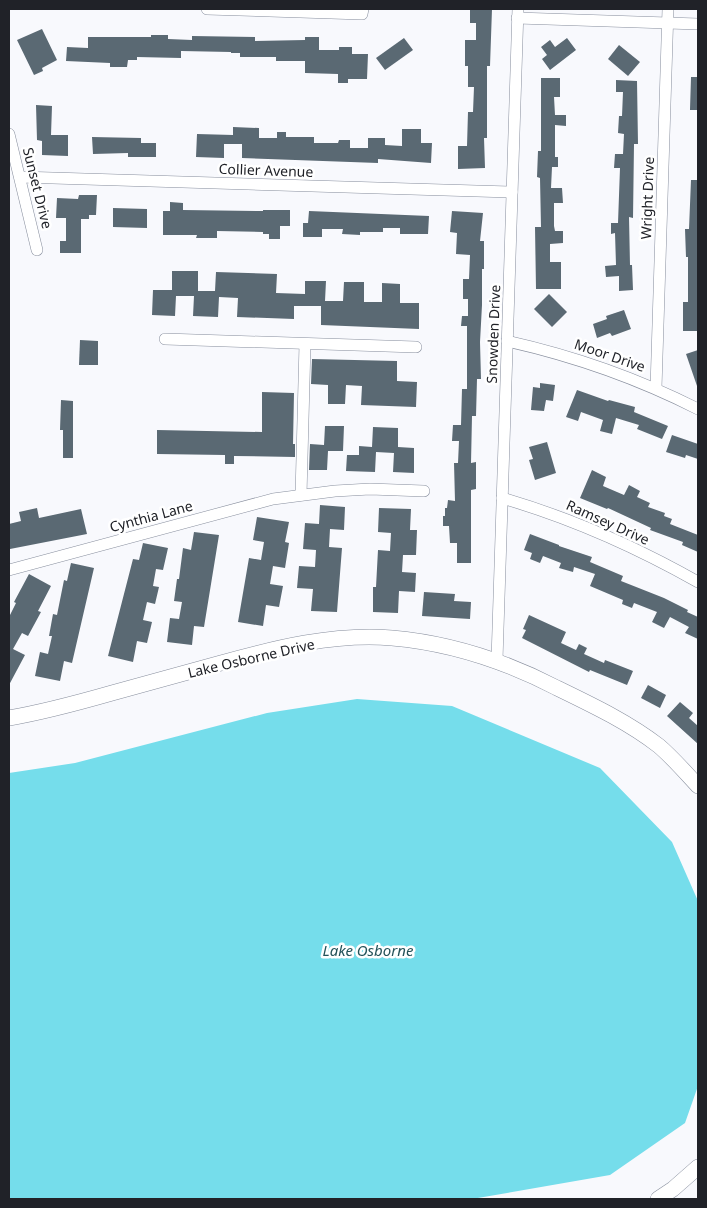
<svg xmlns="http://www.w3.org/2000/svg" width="707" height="1208" font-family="'Noto Sans',sans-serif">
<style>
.water{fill:#75ddeb}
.building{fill:#5a6973}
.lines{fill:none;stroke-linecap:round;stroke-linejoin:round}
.street-casing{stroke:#888f9e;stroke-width:12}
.secondary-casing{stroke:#888f9e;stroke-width:16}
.street{stroke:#fff;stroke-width:11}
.secondary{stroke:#fff;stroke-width:15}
.labels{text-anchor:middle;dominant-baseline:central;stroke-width:5;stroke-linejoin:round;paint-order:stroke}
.street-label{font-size:14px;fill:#202228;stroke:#fff}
.water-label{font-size:15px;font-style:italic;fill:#245259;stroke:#fff}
</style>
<rect width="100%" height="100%" fill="#f8f9fd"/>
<path class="water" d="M357 699 452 706 600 768 672 842 698 901V1086L685 1123 610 1175 472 1199H9V773L75 763 267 713Z"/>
<g class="building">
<path d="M470 9H492L490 66H487V138H484L485 168 458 169V146H467L468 112H473L474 87H468V66H465V40H476V23H470Z"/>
<path d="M42 29 57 60 42 68 43 71 34 75 17 40Z"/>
<path d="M151 35H168V39L192 40V36L255 37V41L305 40V37H319V50H339V47H352V54H368L367 79H348V83H338V74L305 73V61H276V57H240V53H231V52L181 51V58L137 57V60H128L127 67H110V63L66 61 67 47 88 48V37H151Z"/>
<path d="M404 38 413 50 385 70 376 58Z"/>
<path d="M567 38 576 50 550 70 542 59 547 55 541 47 550 40 555 47Z"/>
<path d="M619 45 640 62 628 76 608 59Z"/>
<path d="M691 77H698V110H690Z"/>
<path d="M541 78H560V97H554L555 115H566V126L555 125V157H558V167H552L551 188H562L563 203H554V226L555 231H563V243L550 244V262H561V289H536L535 227H541L540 178 537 177 538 151H541Z"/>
<path d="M616 80 637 81 638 144H634L633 218 629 217 630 265H632L633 290 619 291V276L606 277 605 266 616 265 615 233 611 234V223H618L620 168H614L615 154H623L624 134 618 133 619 116H622L623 92H616Z"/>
<path d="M36 105 52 106 51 135H68V156L42 155V141L37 140Z"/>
<path d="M233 127 259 128V138H277V132H286V137H314V143H338L339 140H350V148H368V138H385V145L402 146V129H421V143H432L431 163 378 159V163L242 158V144H224V158L196 157 197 134 233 135Z"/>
<path d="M92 137 141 138V143H156V157H128V153L93 154Z"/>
<path d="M691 180H698V331H683V302H688V257H686L685 229H689Z"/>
<path d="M79 195H97L96 215H89V219H81V253H60V241H66V218H56L57 198 78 199Z"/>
<path d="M170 202 183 203V210L263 211V210H290V226H280V239H269V234H263V232L217 231V238H196L197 235H163V211H170Z"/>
<path d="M113 208 147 209V228L113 227Z"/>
<path d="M309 211 429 216 428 234H400V228H383V232H360V235L342 234 343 229H322V237H303V223H308Z"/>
<path d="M452 211 483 213 480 241H484V269H482V305L480 342 481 379H477L476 416H472L471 463 476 462V489L471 490V563H457V543H450L449 526H443V516H445V508H447L448 500 455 501 454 463H458L459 441H452L453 425H461L462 389H467V326H461L462 316H468V299H463V279H469L470 255 456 254 457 233 450 232Z"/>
<path d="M172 271H198V291H215L216 272 277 274 276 293 305 294V281H326L325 301H343L344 282H364V302H382V283L400 284V303H419V329L321 325V306H294V319L237 317 238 298 219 297 218 317 193 316 194 296H176L175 316 152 315 153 290H172Z"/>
<path d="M549 294 567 312 552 327 534 309Z"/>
<path d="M624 310 631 329 612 336 610 333 597 338 593 324 607 319 606 316Z"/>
<path d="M80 340 98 341V365H79Z"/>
<path d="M698 350V386H697L686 354Z"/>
<path d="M312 359 397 361V381L417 382 416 407 361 405 362 386 346 385 345 404H328V385L311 384Z"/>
<path d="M540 383 555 385 553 401 546 400 544 411 531 410 533 387 540 388Z"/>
<path d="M577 390 608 401 609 400 635 407 634 412 668 426 662 439 637 429 639 425 616 418 612 434 600 431 603 420 581 412 578 421 566 417Z"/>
<path d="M262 392 294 393 293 444H295V457L234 456V464H225V455L157 454V430L262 432Z"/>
<path d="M61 400 73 401V458H63V430H60Z"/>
<path d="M325 426H344L343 451H328L327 470H309L310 444 324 445Z"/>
<path d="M373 427 398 428V447L414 448V473L393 472 394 453 376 452 375 472 346 471 347 455H359V446L372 447Z"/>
<path d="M672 435 698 444V459L686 455 685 458 666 452Z"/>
<path d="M547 442 556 473 535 480 529 460 533 459 529 447Z"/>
<path d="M592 470 606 477 603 486 624 495 629 485 640 491 637 497 650 503 648 507 665 513 664 516 672 519 670 524 698 535V552L682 545 683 542 650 530 651 528 608 508 607 509 580 498Z"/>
<path d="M320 505 345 507 344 530 330 529 329 547 342 548 337 612 311 611 313 589 297 588 299 566 315 567 316 550 303 549 305 523 319 524Z"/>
<path d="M37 508 39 518 81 509 87 534 10 549 9 524 21 521 19 512Z"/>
<path d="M379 508 411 509 410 530H417L416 555H403L402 572 416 573 415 592 399 591 398 613 373 612V587H376L378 550 390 551 391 533 378 532Z"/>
<path d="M257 517 289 522 285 542 289 543 285 568 273 566 270 584 283 586 279 607 266 605 263 626 238 622 249 558 261 560 264 542 253 540Z"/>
<path d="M194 532 219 535 204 627 194 626 192 645 167 642 170 618 179 619 182 602 174 601 177 579H179L183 548 191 550Z"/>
<path d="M530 534 559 545V546L592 557 590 562 623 576 621 581 664 598 688 610 687 612 698 617V639L685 633 689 627 670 617 664 628 652 622 657 612 634 603 632 608 622 604 623 600 590 586 595 574 574 567 573 572 559 568 561 563 543 556 540 563 530 559 532 553 524 550Z"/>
<path d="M143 543 168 548 163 570 156 569 153 586 159 587 155 604 147 602 143 620 152 622 147 643 137 641 133 662 108 656 133 559 139 560Z"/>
<path d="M71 563 94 568 72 663 64 661 60 681 35 676 40 652 48 654 52 636H49L53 614 57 615 64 580 67 581Z"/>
<path d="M29 574 51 586 38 611 41 612 28 636 22 633 13 649 25 655 9 685V617L16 603 14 602Z"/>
<path d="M424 592 455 594 454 601 471 602 470 619 422 616Z"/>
<path d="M529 615 566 632 561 643 576 650 579 644 587 648 584 654 604 663 605 660 633 671 627 685 590 670 589 672 522 638 526 630 523 629Z"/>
<path d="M648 685 666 695 660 708 641 698Z"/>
<path d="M680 702 693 713 689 718 698 726V744L667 716Z"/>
</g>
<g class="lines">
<defs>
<g id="street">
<path d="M207 9 362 14 363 9"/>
<path d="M517 18 698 24"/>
<path d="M9 134 37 250"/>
<path d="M20 177 512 192"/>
<path d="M165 339 416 347"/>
<path d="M507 341C574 356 637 378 698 409"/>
<path d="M656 388 668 9"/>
<path d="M301 495 305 344"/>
<path d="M502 498C571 518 636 547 698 582"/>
<path d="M9 570 273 499 335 491 370 489 424 491"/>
<path d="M497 660 518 9"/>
</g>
<g id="secondary">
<path d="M9 718C44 712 77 703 112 693 148 683 184 673 221 663 275 648 335 633 392 638 450 643 505 661 557 688 592 705 628 722 659 746 673 758 686 773 698 786"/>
<path d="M658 1199 673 1189 698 1167"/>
</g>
</defs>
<use href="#street" class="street-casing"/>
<use href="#secondary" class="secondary-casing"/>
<use href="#street" class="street"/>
<use href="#secondary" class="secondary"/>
</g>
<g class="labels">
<g class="street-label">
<text transform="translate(266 170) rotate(2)">Collier Avenue</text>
<text transform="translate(38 188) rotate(76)">Sunset Drive</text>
<text transform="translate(647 198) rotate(-88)">Wright Drive</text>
<text transform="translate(493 334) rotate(-88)">Snowden Drive</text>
<text transform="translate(610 355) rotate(19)">Moor Drive</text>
<text transform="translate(151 516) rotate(-15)">Cynthia Lane</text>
<text transform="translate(608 522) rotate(24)">Ramsey Drive</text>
<text transform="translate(251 658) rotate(-13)">Lake Osborne Drive</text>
</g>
<g class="water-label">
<text x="368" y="950">Lake Osborne</text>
</g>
</g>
<rect width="707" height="1208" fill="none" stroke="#202228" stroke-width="20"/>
</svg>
